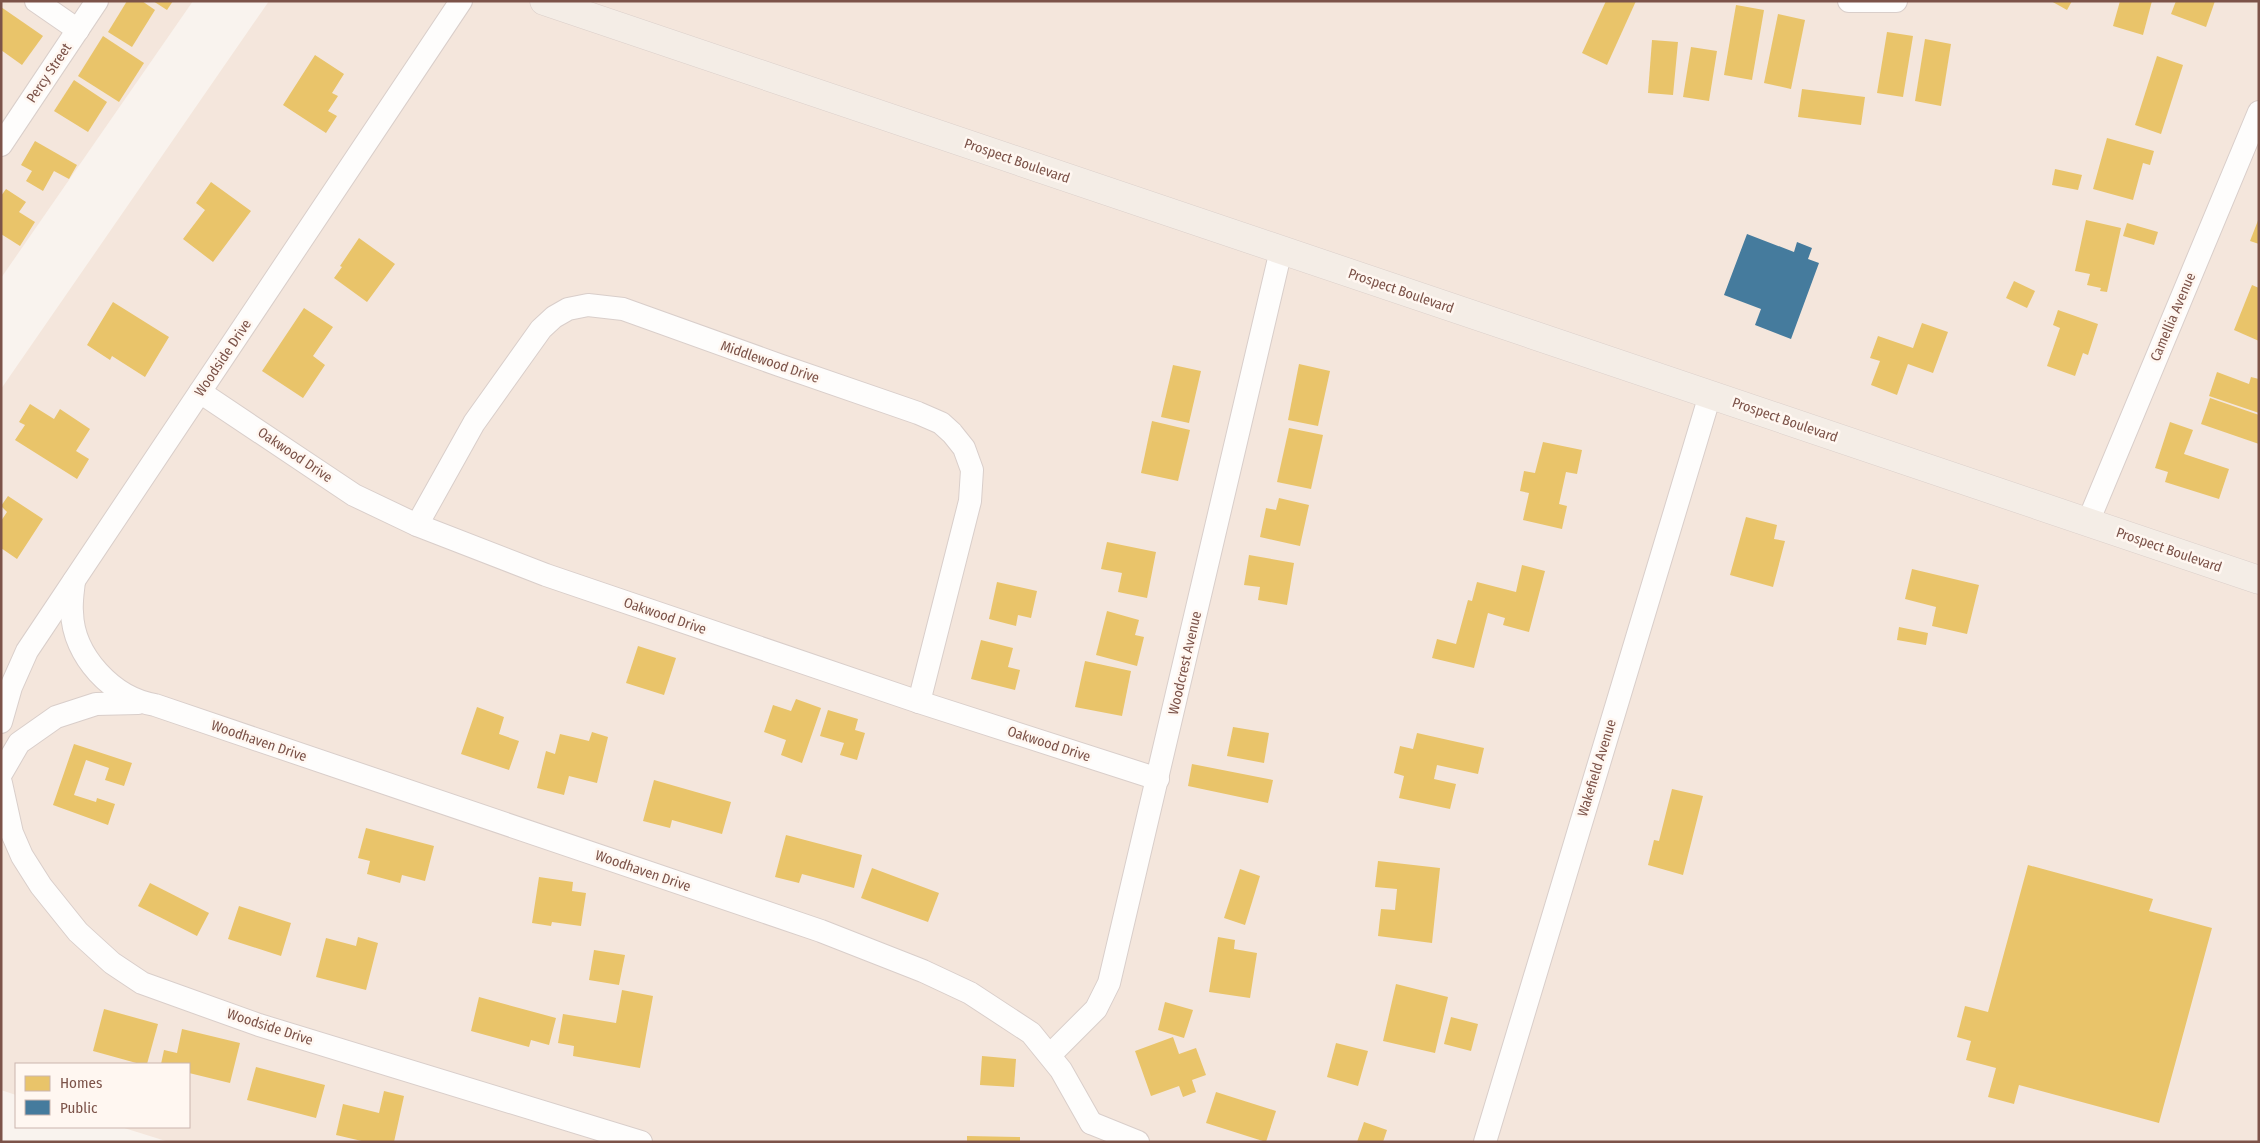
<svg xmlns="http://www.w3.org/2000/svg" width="2260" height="1143" font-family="'Fira Sans Condensed',sans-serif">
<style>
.residential{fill:#f4e6dc}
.homes{fill:#e9c46a}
.public{fill:#457b9d}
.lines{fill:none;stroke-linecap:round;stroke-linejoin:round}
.minor-casing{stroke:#d9ceca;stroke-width:24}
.major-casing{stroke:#dbcfca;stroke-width:29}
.minor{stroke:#fefdfc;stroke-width:22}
.major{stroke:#f4ede6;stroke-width:28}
.labels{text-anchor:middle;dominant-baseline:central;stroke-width:5;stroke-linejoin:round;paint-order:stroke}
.street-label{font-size:14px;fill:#7c5349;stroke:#fff7f1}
</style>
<rect width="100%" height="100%" fill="#f9f3ee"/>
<g class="residential">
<path d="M1 1H193L1 278Z"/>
<path d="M269 1H2259V1142H169L121 1127H189V1064H16V1095L1 1090V389Z"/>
</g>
<g class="homes">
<path d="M127 1H142L155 10 132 47 108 32Z"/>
<path d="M153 1H173L167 10Z"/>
<path d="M1606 1H1636L1607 65 1582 53Z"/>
<path d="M2051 1H2072L2067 10Z"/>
<path d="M2120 1H2152L2143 35 2113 26Z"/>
<path d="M2176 1H2215L2206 27 2171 14Z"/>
<path d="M1736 5 1764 10 1752 80 1724 75Z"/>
<path d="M1 7 43 36 22 65 1 50Z"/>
<path d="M1778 14 1805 20 1791 89 1764 83Z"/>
<path d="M1887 32 1913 36 1903 97 1877 93Z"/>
<path d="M103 36 144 63 119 102 78 76Z"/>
<path d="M1925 39 1951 44 1941 106 1915 101Z"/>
<path d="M1652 40 1678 42 1673 95 1648 93Z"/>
<path d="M1691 47 1717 51 1709 101 1683 97Z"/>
<path d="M315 55 344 74 332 93 338 96 328 111 337 116 326 133 283 105Z"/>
<path d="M2157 56 2183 65 2161 134 2135 125Z"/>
<path d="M74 80 107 102 88 132 54 111Z"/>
<path d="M1802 89 1865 97 1861 125 1798 117Z"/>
<path d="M2107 138 2154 151 2150 165 2143 163 2133 200 2093 189Z"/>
<path d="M35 141 77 165 69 179 54 171 43 191 26 181 32 171 21 165Z"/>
<path d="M2055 169 2082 175 2078 190 2052 185Z"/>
<path d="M211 182 251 211 213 262 183 239 205 210 196 203Z"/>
<path d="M6 189 26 202 19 212 35 222 20 246 1 234V196Z"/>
<path d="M2259 218V244L2250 241Z"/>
<path d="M2086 220 2121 228 2107 292 2100 291 2101 288 2087 285 2090 274 2075 271Z"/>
<path d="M2127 223 2158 232 2154 245 2123 236Z"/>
<path d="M359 238 395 264 367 302 334 278 342 267 340 266Z"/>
<path d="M2014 281 2035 291 2027 308 2006 298Z"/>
<path d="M2252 285 2259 288V341L2234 330Z"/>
<path d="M113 302 169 337 145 377 112 356 110 360 87 345Z"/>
<path d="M304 308 333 327 313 356 325 365 303 398 262 371Z"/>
<path d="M2058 310 2098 324 2088 355 2083 353 2075 376 2047 366 2060 328 2053 325Z"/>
<path d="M1922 323 1948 332 1933 373 1908 364 1897 395 1871 385 1880 361 1870 358 1878 336 1913 348Z"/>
<path d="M1299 364 1330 371 1318 426 1288 420Z"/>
<path d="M1173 365 1201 371 1189 423 1161 417Z"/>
<path d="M2217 372 2249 384 2251 377 2259 379V413L2209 396Z"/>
<path d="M2210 398 2259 415V444L2201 424Z"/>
<path d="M30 404 54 419 60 409 90 429 76 451 89 459 77 479 15 440 25 425 19 422Z"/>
<path d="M1152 421 1190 430 1178 481 1141 473Z"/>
<path d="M2170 422 2193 430 2184 454 2229 469 2219 499 2165 482 2168 472 2155 468Z"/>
<path d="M1289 428 1323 435 1311 489 1277 482Z"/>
<path d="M1543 442 1582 450 1577 474 1566 472 1559 504 1567 506 1562 529 1523 520 1529 493 1520 491 1524 471 1535 473Z"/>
<path d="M8 496 43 519 17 559 1 548V521L7 512 1 506Z"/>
<path d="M1279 498 1309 505 1300 546 1260 537 1266 508 1276 510Z"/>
<path d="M1746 517 1777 525 1774 539 1785 541 1773 587 1730 575Z"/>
<path d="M1107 542 1156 552 1147 598 1118 592 1122 573 1101 569Z"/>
<path d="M1249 555 1294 563 1287 605 1258 600 1260 587 1244 585Z"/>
<path d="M1522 565 1545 571 1529 632 1503 625 1505 618 1488 613 1474 668 1432 658 1437 639 1456 644 1468 600 1472 601 1477 582 1516 592Z"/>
<path d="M1912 569 1979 585 1967 634 1932 626 1936 607 1905 599Z"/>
<path d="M997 582 1037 591 1031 618 1018 615 1016 626 989 619Z"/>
<path d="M1107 611 1139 620 1135 635 1144 637 1137 666 1096 655Z"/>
<path d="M1899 627 1928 633 1926 645 1897 640Z"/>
<path d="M981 640 1013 648 1008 667 1020 670 1015 690 971 679Z"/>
<path d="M638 646 676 658 664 695 626 683Z"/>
<path d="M1085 661 1131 671 1122 716 1075 707Z"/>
<path d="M796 699 821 708 802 763 781 755 786 740 764 732 773 705 791 711Z"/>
<path d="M477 707 504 717 499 734 519 741 509 770 461 754Z"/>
<path d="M828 710 858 719 855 730 865 733 857 760 840 755 844 743 820 736Z"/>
<path d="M1233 727 1269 733 1264 763 1227 756Z"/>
<path d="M592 732 608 737 597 783 569 776 564 795 537 788 546 751 555 754 560 734 589 741Z"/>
<path d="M1417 733 1484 748 1478 774 1437 765 1434 779 1456 784 1450 809 1399 798 1404 776 1394 773 1400 746 1413 749Z"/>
<path d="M74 744 132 763 124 786 105 780 109 768 86 760 74 795 96 802 97 798 115 804 108 825 53 805Z"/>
<path d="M1192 764 1273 780 1268 803 1188 786Z"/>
<path d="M654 780 731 802 722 834 672 820 670 828 643 821Z"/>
<path d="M1672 789 1703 796 1683 875 1648 865 1654 840 1659 841Z"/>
<path d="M366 828 434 846 425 881 402 875 400 883 367 874 370 861 358 858Z"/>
<path d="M786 835 862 855 854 888 802 874 799 883 775 877Z"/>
<path d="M1378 861 1440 868 1432 943 1378 936 1381 909 1395 910 1397 889 1375 887Z"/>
<path d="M2028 865 2153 899 2149 911 2212 928 2159 1123 2019 1085 2014 1104 1988 1097 1996 1068 1966 1060 1971 1041 1957 1037 1965 1006 1988 1012Z"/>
<path d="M872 868 939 893 928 922 861 898Z"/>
<path d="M1240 869 1260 876 1245 925 1224 918Z"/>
<path d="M539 877 573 882 572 891 586 893 581 926 552 922 551 926 532 923Z"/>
<path d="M150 883 209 913 197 936 138 906Z"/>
<path d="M239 906 291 923 281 956 228 939Z"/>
<path d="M358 937 378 943 366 990 316 977 326 938 356 946Z"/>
<path d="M1218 937 1235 940 1234 949 1257 953 1250 998 1209 992Z"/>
<path d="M594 950 625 955 619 985 589 980Z"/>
<path d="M1396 984 1448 997 1435 1053 1383 1041Z"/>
<path d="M622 990 653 996 640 1068 573 1056 574 1046 558 1043 563 1014 616 1023Z"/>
<path d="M479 997 556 1018 549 1045 531 1040 529 1047 471 1031Z"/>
<path d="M1165 1002 1193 1010 1184 1038 1158 1030Z"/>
<path d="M104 1009 158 1024 147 1064H140L93 1051Z"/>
<path d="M1451 1017 1478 1024 1471 1051 1444 1044Z"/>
<path d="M182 1029 240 1043 230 1083 189 1073V1064H161L164 1050 177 1053Z"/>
<path d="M1173 1037 1179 1054 1196 1048 1206 1075 1192 1080 1196 1092 1183 1097 1179 1086 1151 1096 1135 1051Z"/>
<path d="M1336 1043 1368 1051 1358 1086 1327 1077Z"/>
<path d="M982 1056 1016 1059 1014 1087 980 1085Z"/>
<path d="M256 1067 325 1085 316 1118 247 1100Z"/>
<path d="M384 1091 404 1096 394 1142H366L336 1135 343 1104 379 1113Z"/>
<path d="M1216 1092 1276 1111 1266 1142 1206 1123Z"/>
<path d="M1364 1122 1387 1130 1383 1142H1357Z"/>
<path d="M967 1136 1020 1137V1142H967Z"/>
</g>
<path class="public" d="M1747 234 1794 252 1797 242 1812 248 1808 259 1819 263 1791 339 1755 325 1761 309 1724 295Z"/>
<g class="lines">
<defs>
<g id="minor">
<path d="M36 1 78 30"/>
<path d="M1849 1H1896"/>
<path d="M1 145 97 1"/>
<path d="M200 392 354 495 417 525 546 575 919 702 1158 779"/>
<path d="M2088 522 2259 112"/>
<path d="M417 525 474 423 541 329 554 317 568 309 588 305 623 309 779 365 918 413 941 423 952 433 964 448 972 470 970 501 919 702"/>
<path d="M74 581C73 591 71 602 72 612 73 656 113 698 155 705L821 931 923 971 970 993 1031 1033 1061 1070 1091 1123"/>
<path d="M1 722 11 687 27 651 461 1"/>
<path d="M1 774 19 743 56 717 96 704 138 703"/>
<path d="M1 783 12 833 22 856 41 886 78 932 112 963 142 983 259 1025 641 1142"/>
<path d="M1050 1055 1096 1009 1109 983 1281 250"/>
<path d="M1091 1123 1138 1142"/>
<path d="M1485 1142 1710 395"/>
</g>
<path id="major" d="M544 1 2259 580"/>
</defs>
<use href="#minor" class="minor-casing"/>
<use href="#major" class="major-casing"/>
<use href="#minor" class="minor"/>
<use href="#major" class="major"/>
</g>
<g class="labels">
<g class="street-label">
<text transform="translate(49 73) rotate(-56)">Percy Street</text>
<text transform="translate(1017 161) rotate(19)">Prospect Boulevard</text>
<text transform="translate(1401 291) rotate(19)">Prospect Boulevard</text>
<text transform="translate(2173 317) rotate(-67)">Camellia Avenue</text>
<text transform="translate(223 358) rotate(-56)">Woodside Drive</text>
<text transform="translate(770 362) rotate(19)">Middlewood Drive</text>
<text transform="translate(1785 420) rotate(19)">Prospect Boulevard</text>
<text transform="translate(295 455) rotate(34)">Oakwood Drive</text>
<text transform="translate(2169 550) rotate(19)">Prospect Boulevard</text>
<text transform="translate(665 616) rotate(19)">Oakwood Drive</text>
<text transform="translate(1185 663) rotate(-77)">Woodcrest Avenue</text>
<text transform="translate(259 741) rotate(19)">Woodhaven Drive</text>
<text transform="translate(1049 744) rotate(18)">Oakwood Drive</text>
<text transform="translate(1597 768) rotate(-73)">Wakefield Avenue</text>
<text transform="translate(643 871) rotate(19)">Woodhaven Drive</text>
<text transform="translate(270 1027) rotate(18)">Woodside Drive</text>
</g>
</g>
<rect width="2260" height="1143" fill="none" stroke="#7c5349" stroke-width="5"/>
<rect x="15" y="1063" width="175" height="65" fill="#fff7f1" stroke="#cbb5ae"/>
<rect x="25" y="1076" width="25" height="15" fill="#e9c46a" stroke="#cbb5ae"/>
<text x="60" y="1088" font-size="15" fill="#7c5349">Homes</text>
<rect x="25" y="1100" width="25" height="15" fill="#457b9d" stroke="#cbb5ae"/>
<text x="60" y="1113" font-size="15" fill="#7c5349">Public</text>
</svg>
